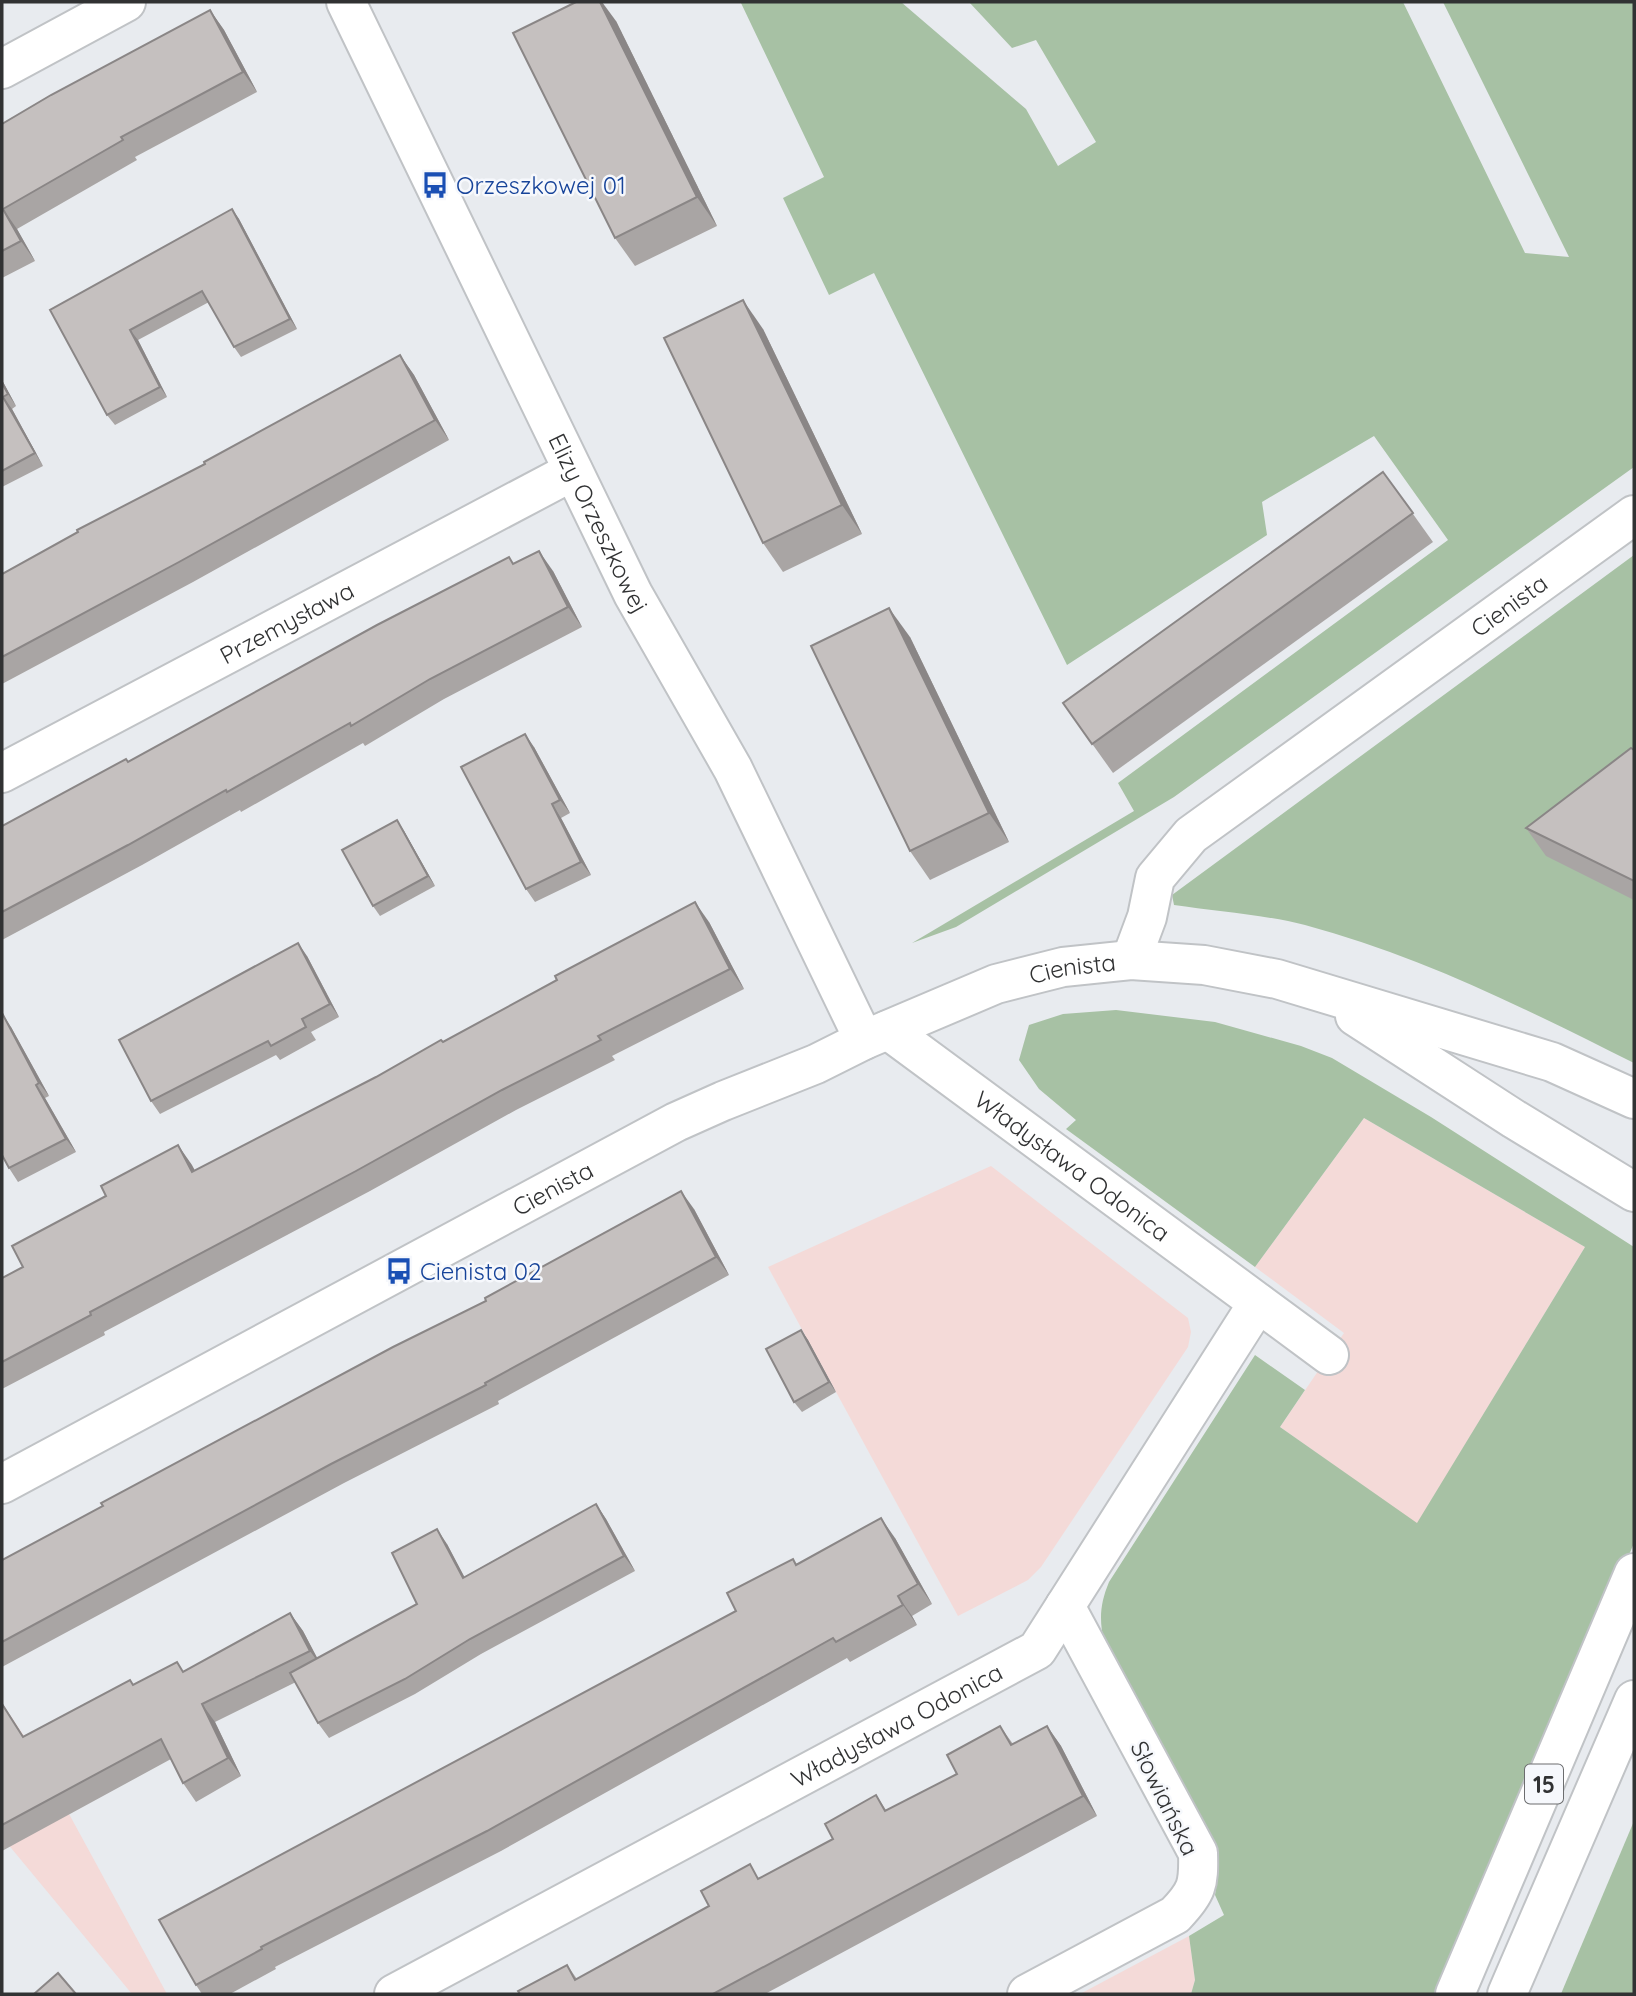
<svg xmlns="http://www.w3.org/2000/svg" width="1636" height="1996" font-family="Quicksand,sans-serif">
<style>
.commercial{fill:#f4dad8}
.green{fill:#a7c1a4}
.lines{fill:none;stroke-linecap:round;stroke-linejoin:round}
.minor-casing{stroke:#c0c3c6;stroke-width:42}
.major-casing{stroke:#c0c3c6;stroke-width:42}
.minor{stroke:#fff;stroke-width:38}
.major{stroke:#fff;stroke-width:38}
.wall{fill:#a9a5a4}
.shaded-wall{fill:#8a8686}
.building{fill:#c5c0bf;stroke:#8a8686;stroke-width:2}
.labels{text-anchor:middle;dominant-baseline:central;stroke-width:5;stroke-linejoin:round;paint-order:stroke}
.shield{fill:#f6f8fc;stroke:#6c6d6f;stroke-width:2}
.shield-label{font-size:23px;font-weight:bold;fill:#313233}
.transit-label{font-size:24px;fill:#164399;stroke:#f6f8fc;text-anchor:start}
.street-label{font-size:24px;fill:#313233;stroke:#f6f8fc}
</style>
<rect width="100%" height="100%" fill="#e8ebef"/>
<g class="commercial">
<path d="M1364 1118 1585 1247 1417 1524 1280 1427 1344 1333 1255 1267Z"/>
<path d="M991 1166 1188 1318 1191 1332 1188 1347 1041 1567 1028 1580 958 1616 768 1267Z"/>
<path d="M2 1703 37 1755 167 1994H132L2 1837Z"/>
<path d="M1189 1936 1195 1980 1191 1994H1080Z"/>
</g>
<g class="green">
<path d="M747 2H901L1026 109 1058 166 1096 142 1036 40 1012 48 969 2H1403L1525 253 1569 257 1443 2H1634V467L1174 797 956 927 912 943 1134 811 1118 783 1448 540 1374 436 1262 502 1267 535 1067 665 874 273 829 295 783 198 824 177 741 3Z"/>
<path d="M1634 555V1063C1528 1010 1421 956 1305 925 1266 915 1215 911 1174 905L1172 895Z"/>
<path d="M1116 1010 1215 1022 1301 1046 1332 1058 1431 1117 1634 1247V1543L1445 1994H1191L1195 1980 1189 1936 1224 1915 1215 1895 1219 1866 1217 1853 1104 1642C1099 1619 1100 1604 1109 1582L1255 1355 1305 1390 1280 1427 1417 1523 1585 1247 1364 1118 1255 1267 1066 1129 1076 1120 1039 1089 1019 1060 1029 1025 1063 1014Z"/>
<path d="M1634 1821V1994H1561L1563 1989Z"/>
</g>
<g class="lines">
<defs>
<g id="minor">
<path id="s1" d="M346 2 633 594 733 769 864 1040"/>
<path d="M2 69 126 2"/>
<path id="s2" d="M2 773 573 471"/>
<path id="s3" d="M1131 960 1147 917 1155 878 1191 835 1634 515"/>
<path d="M1355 1016 1514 1119 1634 1192"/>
<path id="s4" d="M888 1030 1329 1355"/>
<path id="s5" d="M2 1484 676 1122 723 1101 816 1064 864 1040 996 984 1063 967 1131 960 1204 965 1277 979 1552 1062 1634 1099"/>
<path id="s6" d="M394 1994 1037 1650 1258 1303"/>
<path d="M1027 1994 1175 1915C1197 1892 1199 1885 1198 1853L1065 1606"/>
</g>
<g id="major">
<path d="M1455 1994 1634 1573"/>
<path d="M1507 1994 1634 1700"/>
</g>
</defs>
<use href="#minor" class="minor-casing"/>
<use href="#major" class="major-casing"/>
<use href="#minor" class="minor"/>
<use href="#major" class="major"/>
</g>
<g class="wall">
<path d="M210 10 224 30 257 92 135 157 137 160 17 229 35 261 2 278V124Z"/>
<path d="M616 21 717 226 635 266 615 238Z"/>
<path d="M232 209 239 219 297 329 241 357 234 347 209 302 138 340 167 397 115 425 107 415 50 310Z"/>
<path d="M763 329 862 534 783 572 763 543Z"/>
<path d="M400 355 414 375 449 440 193 582 2 684V574L205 464Z"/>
<path d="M2 380 16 406 12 409 43 466 2 487Z"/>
<path d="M1383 472 1433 542 1113 773 1063 703Z"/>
<path d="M509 557 514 564 553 571 582 627 444 699 365 746 363 743 241 812 240 810 142 865 2 940V826L128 762Z"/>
<path d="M910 637 1009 842 930 880 910 851Z"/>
<path d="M534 747 570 813 561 818 591 875 535 902 526 889Z"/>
<path d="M1634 750V900L1546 856 1526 828Z"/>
<path d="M404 831 435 886 380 916 373 906Z"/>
<path d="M709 922 744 989 612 1056 615 1060 516 1110 370 1191 104 1332 105 1335 2 1389V1278L23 1267 106 1196 178 1145 195 1171 443 1042Z"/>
<path d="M307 956 339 1017 311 1032 316 1040 280 1060 276 1055 160 1114 151 1101Z"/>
<path d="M11 1027 49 1096 45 1098 76 1152 18 1182 9 1168Z"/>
<path d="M694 1209 729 1275 498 1401 499 1404 344 1483 2 1667V1560Z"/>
<path d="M801 1330 808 1340 836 1392 802 1412 794 1402Z"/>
<path d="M596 1504 606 1519 635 1571 481 1654 415 1694 329 1738 318 1723 296 1682 215 1722 241 1776 196 1802 183 1783 171 1759 2 1851V1703L24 1737 130 1680 134 1685 184 1672 290 1613 303 1631 317 1658 417 1604 447 1544 464 1577Z"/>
<path d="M895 1538 932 1604 912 1616 917 1625 850 1662 847 1658 501 1851 275 1967 276 1969 230 1994H202L196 1985 736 1611 796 1564Z"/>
<path d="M1000 1726 1013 1744 1047 1726 1061 1746 1097 1816 765 1994H520L567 1965 577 1979 833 1839 876 1795 886 1810 957 1774Z"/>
</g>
<g class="shaded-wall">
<path d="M600 2H602L616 21 717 226 697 197Z"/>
<path d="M210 10 224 30 257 92 243 72Z"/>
<path d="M3 209 17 229 35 261 21 241Z"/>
<path d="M232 209 239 219 297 329 290 319Z"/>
<path d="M743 300 763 329 862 534 842 505Z"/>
<path d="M130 330 138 340 167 397 160 387Z"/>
<path d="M400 355 414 375 449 440 435 420Z"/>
<path d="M2 380 16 406 8 394 2 383Z"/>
<path d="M3 397 12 409 43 466 35 453Z"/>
<path d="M539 551 553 571 582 627 568 607Z"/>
<path d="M889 608 910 637 1009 842 989 813Z"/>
<path d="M525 734 534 747 570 813 560 800Z"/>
<path d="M552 804 561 818 591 875 581 862Z"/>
<path d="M397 820 404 831 435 886 428 876Z"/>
<path d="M695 902 709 922 744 989 730 969Z"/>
<path d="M298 943 307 956 339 1017 330 1004Z"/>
<path d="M2 1013 11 1027 49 1096 39 1083Z"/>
<path d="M36 1085 45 1098 76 1152 66 1139Z"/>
<path d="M178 1145 192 1165 206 1192 192 1172Z"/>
<path d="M681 1191 694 1209 729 1275 716 1257Z"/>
<path d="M801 1330 808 1340 836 1392 829 1382Z"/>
<path d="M596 1504 606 1519 635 1571 624 1556Z"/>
<path d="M881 1518 895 1538 932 1604 918 1584Z"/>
<path d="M437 1529 447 1544 473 1593 463 1578Z"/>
<path d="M898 1596 912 1616 917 1625 903 1605Z"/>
<path d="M290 1613 303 1631 323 1669 310 1651Z"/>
<path d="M202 1704 215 1722 241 1776 228 1758Z"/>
<path d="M1047 1726 1061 1746 1097 1816 1083 1796Z"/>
</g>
<g class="building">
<path d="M576 2H600L697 197 615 238 513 33Z"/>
<path d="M210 10 243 72 121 137 123 140 3 209 21 241 2 251V124L51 95Z"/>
<path d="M232 209 290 319 234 347 202 291 130 330 160 387 107 415 50 310Z"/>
<path d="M743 300 842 505 763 543 664 338Z"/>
<path d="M400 355 435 420 179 562 2 657V574L78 532 77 530 205 464 204 462Z"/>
<path d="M2 383 8 394 3 397 35 453 2 471Z"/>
<path d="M1383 472 1413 513 1092 744 1063 703Z"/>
<path d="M539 551 568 607 430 679 351 726 350 723 227 792 226 790 128 845 2 912V826L126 759 128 762 377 625 509 557 513 564Z"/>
<path d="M889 608 989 813 910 851 811 646Z"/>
<path d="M525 734 560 800 552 804 581 862 526 889 461 767Z"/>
<path d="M1631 748 1634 750V881L1526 828Z"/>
<path d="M397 820 428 876 373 906 342 850Z"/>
<path d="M695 902 730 969 598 1036 601 1040 502 1090 356 1171 90 1312 91 1315 2 1362V1278L23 1267 12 1246 106 1196 101 1186 178 1145 192 1172 376 1077 441 1040 443 1042 557 980 555 976Z"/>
<path d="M298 943 330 1004 302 1019 306 1027 271 1046 268 1041 151 1101 119 1040Z"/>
<path d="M2 1013 39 1083 36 1085 66 1139 9 1168 2 1155Z"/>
<path d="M681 1191 716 1257 485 1383 486 1385 331 1464 2 1642V1560L103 1506 101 1503 393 1347 486 1301 485 1298Z"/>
<path d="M801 1330 829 1382 794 1402 766 1349Z"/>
<path d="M596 1504 624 1556 470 1639 405 1679 318 1723 290 1673 417 1604 392 1553 437 1529 463 1578Z"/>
<path d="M881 1518 918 1584 898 1596 903 1605 836 1642 833 1638 487 1831 261 1947 262 1949 196 1985 159 1920 736 1611 727 1593 793 1559 796 1565Z"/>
<path d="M290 1613 310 1651 202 1704 228 1758 183 1783 161 1739 2 1825V1704L23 1737 130 1680 133 1685 177 1662 183 1672Z"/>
<path d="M1000 1726 1011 1745 1047 1726 1083 1796 713 1994H520L518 1991 567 1965 575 1980 709 1906 701 1891 750 1864 758 1879 833 1839 825 1824 876 1795 885 1811 957 1774 947 1755Z"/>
<path d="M58 1973 76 1994H34Z"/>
</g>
<defs>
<symbol id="bus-bare" viewBox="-9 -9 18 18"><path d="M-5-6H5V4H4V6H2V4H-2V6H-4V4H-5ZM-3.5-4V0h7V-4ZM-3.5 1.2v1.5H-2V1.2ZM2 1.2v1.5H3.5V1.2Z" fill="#1a4fb4" stroke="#f6f8fc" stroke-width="2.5" paint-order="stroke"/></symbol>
</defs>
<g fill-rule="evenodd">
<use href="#bus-bare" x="416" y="166" width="38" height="38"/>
<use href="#bus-bare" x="380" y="1252" width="38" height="38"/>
</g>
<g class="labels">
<rect class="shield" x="1525" y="1764.5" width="38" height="39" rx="5"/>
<g class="shield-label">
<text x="1544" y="1784">15</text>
</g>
<g class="transit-label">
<text x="456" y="185">Orzeszkowej 01</text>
<text x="420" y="1271">Cienista 02</text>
</g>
<g class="street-label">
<text stroke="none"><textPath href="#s1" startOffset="579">Elizy Orzeszkowej</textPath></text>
<text stroke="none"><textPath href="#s3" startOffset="534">Cienista</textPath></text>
<text stroke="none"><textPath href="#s2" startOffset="322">Przemysława</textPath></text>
<text stroke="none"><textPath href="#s5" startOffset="1192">Cienista</textPath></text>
<text stroke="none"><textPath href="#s4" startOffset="229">Władysława Odonica</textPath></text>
<text stroke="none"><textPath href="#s5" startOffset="625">Cienista</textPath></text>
<text stroke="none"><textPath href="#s6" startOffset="570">Władysława Odonica</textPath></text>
<text transform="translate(1165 1798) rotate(64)">Słowiańska</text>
</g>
</g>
<rect width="1636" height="1996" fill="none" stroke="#313233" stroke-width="7"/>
</svg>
